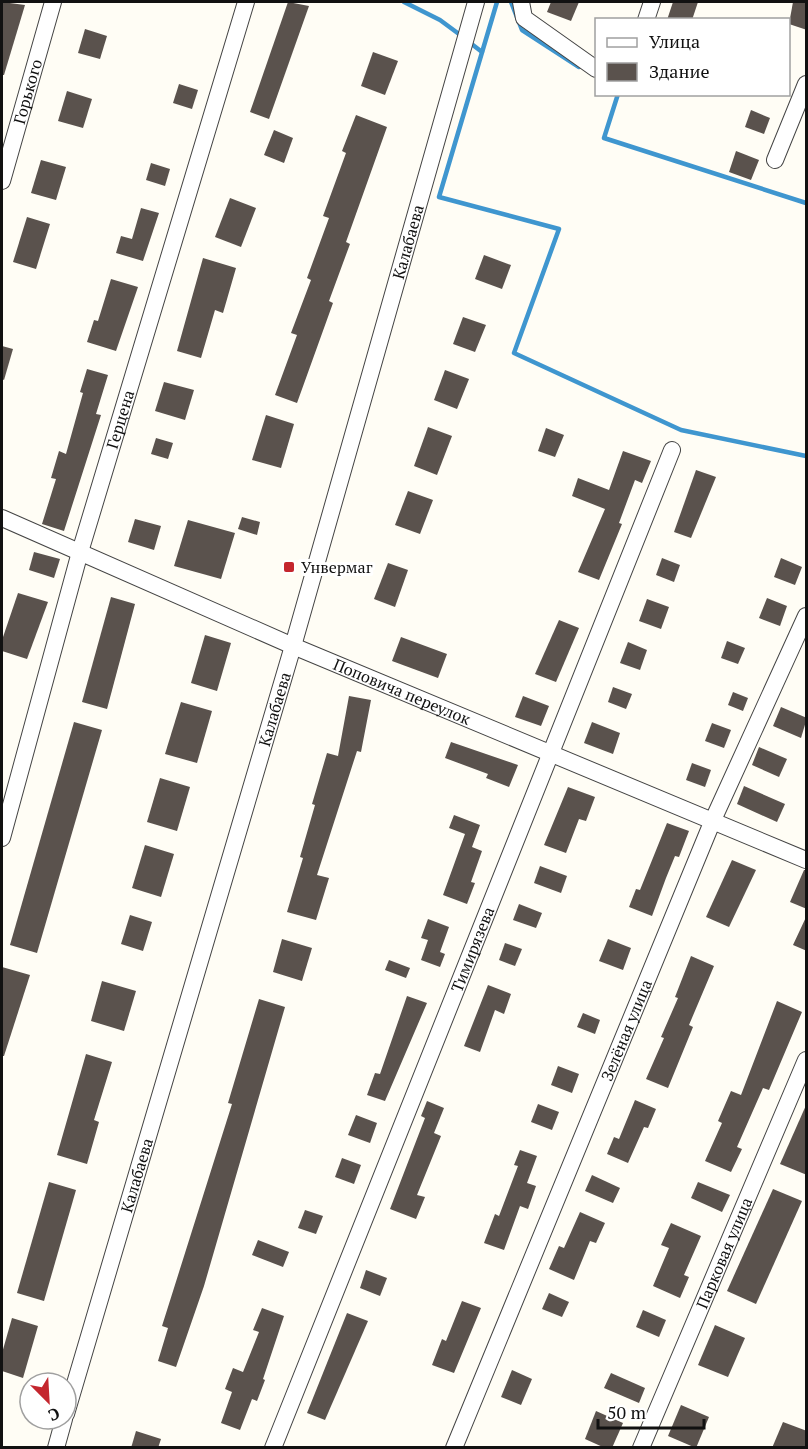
<svg xmlns="http://www.w3.org/2000/svg" width="808" height="1449" font-family="'PT Serif',serif">
<style>
.lines{fill:none;stroke-linecap:round;stroke-linejoin:round}
.stream{stroke:#3f96cf;stroke-width:4.5}
.building{fill:#5a524d}
.minor-casing{stroke:#444;stroke-width:18}
.minor{stroke:#fff;stroke-width:16}
.poi-dot{fill:#c4262e;stroke:#fff;stroke-width:2}
.labels{text-anchor:middle;dominant-baseline:central;stroke-width:6;stroke-linejoin:round;paint-order:stroke}
.street-label{font-size:16px;fill:#111;stroke:#fff}
.poi-label{font-size:16px;fill:#111;stroke:#fff;text-anchor:start}
</style>
<rect width="100%" height="100%" fill="#fffdf5"/>
<g class="lines">
<g class="stream">
<path d="M404 2 440 20 463 37"/>
<path d="M497 2 439 197 559 229 514 353 681 430 806 456"/>
<path d="M511 2 522 30 579 67"/>
<path d="M469 42 482 52"/>
<path d="M618 94 604 138 806 203"/>
</g>
</g>
<g class="building">
<path d="M2 2 25 5 4 75H2Z"/>
<path d="M288 2 309 6 269 119 250 112Z"/>
<path d="M551 2H579L571 21 547 12Z"/>
<path d="M673 2H698L692 20H667Z"/>
<path d="M793 2H807V30L789 24Z"/>
<path d="M85 29 107 36 100 59 78 53Z"/>
<path d="M373 52 398 61 385 95 361 86Z"/>
<path d="M179 84 198 90 192 109 173 103Z"/>
<path d="M67 91 92 99 83 128 58 121Z"/>
<path d="M751 110 770 118 764 134 745 127Z"/>
<path d="M356 115 387 127 346 242 350 244 329 301 333 303 297 403 275 395 297 335 291 333 311 280 307 278 329 218 323 216 346 153 342 151Z"/>
<path d="M274 130 293 138 284 163 264 155Z"/>
<path d="M736 151 759 160 751 180 729 172Z"/>
<path d="M41 160 66 167 56 200 31 193Z"/>
<path d="M151 163 170 169 165 186 146 180Z"/>
<path d="M230 198 256 208 241 247 215 237Z"/>
<path d="M141 208 159 213 143 261 116 253 121 236 132 239Z"/>
<path d="M27 217 50 224 36 269 13 262Z"/>
<path d="M484 255 511 265 502 289 475 279Z"/>
<path d="M203 258 236 268 223 313 215 310 201 358 177 351Z"/>
<path d="M111 279 138 287 116 351 87 342 94 320 98 321Z"/>
<path d="M463 317 486 325 475 352 453 344Z"/>
<path d="M2 346 13 349 4 380 2 379Z"/>
<path d="M87 369 108 375 96 414 101 415 64 531 42 524 56 479 51 478 59 451 66 454 83 393 80 392Z"/>
<path d="M445 370 469 379 457 409 434 400Z"/>
<path d="M164 382 194 390 185 420 155 411Z"/>
<path d="M266 415 294 424 281 468 252 460Z"/>
<path d="M428 427 452 436 437 475 414 466Z"/>
<path d="M546 428 564 435 555 457 538 451Z"/>
<path d="M156 438 173 443 168 459 151 454Z"/>
<path d="M623 451 651 461 642 483 635 480 619 523 622 524 599 580 578 572 605 509 572 496 578 478 609 490Z"/>
<path d="M696 470 716 477 691 538 674 532Z"/>
<path d="M408 491 433 500 420 534 395 525Z"/>
<path d="M242 517 260 522 257 535 238 529Z"/>
<path d="M135 519 161 526 154 550 128 542Z"/>
<path d="M188 520 235 533 221 579 174 566Z"/>
<path d="M34 552 60 559 54 578 29 570Z"/>
<path d="M662 558 680 565 674 582 656 575Z"/>
<path d="M781 558 802 567 795 585 774 577Z"/>
<path d="M388 563 408 570 395 607 374 599Z"/>
<path d="M18 593 48 602 27 659 2 651V640Z"/>
<path d="M111 597 135 604 107 709 82 702Z"/>
<path d="M767 598 787 606 780 626 759 618Z"/>
<path d="M647 599 669 607 661 629 639 621Z"/>
<path d="M559 620 579 628 556 682 535 674Z"/>
<path d="M205 635 231 643 217 691 191 683Z"/>
<path d="M401 637 447 654 438 678 392 661Z"/>
<path d="M727 641 745 648 738 664 721 658Z"/>
<path d="M628 642 647 650 640 670 620 663Z"/>
<path d="M613 687 632 694 626 709 608 702Z"/>
<path d="M733 692 748 698 743 711 728 705Z"/>
<path d="M349 696 371 700 361 752 357 751 317 875 329 878 316 920 287 912 303 858 300 857 315 805 312 804 327 753 338 756Z"/>
<path d="M523 696 549 706 541 726 515 717Z"/>
<path d="M181 702 212 711 197 763 165 754Z"/>
<path d="M781 707 807 718 801 738 773 726Z"/>
<path d="M74 722 102 730 37 953 10 945Z"/>
<path d="M592 722 620 733 613 754 584 743Z"/>
<path d="M712 723 731 730 724 748 705 741Z"/>
<path d="M451 742 518 765 509 787 486 778 488 774 445 758Z"/>
<path d="M759 747 787 759 779 777 752 765Z"/>
<path d="M692 763 711 770 705 787 686 780Z"/>
<path d="M160 778 190 787 177 831 147 822Z"/>
<path d="M744 786 785 804 777 822 737 804Z"/>
<path d="M568 787 595 797 586 821 579 819 566 853 544 845Z"/>
<path d="M454 815 480 825 472 847 482 851 471 882 475 883 467 904 443 895 465 834 449 828Z"/>
<path d="M667 823 689 831 679 857 675 856 666 878 652 916 629 907 636 889 640 890Z"/>
<path d="M145 845 174 854 161 897 132 888Z"/>
<path d="M732 860 756 870 729 927 706 917Z"/>
<path d="M540 866 567 876 561 893 534 883Z"/>
<path d="M804 870H807V909L790 902Z"/>
<path d="M519 904 542 913 536 928 513 920Z"/>
<path d="M130 915 152 922 143 951 121 944Z"/>
<path d="M807 915V951L793 945Z"/>
<path d="M428 919 449 927 440 952 445 954 440 967 421 960 428 940 421 938Z"/>
<path d="M282 939 312 948 302 981 273 972Z"/>
<path d="M608 939 631 948 623 970 599 961Z"/>
<path d="M505 943 522 949 515 966 499 960Z"/>
<path d="M691 956 714 966 689 1025 693 1027 668 1088 646 1079 664 1038 661 1037 678 998 675 997Z"/>
<path d="M389 960 410 968 406 978 385 970Z"/>
<path d="M2 967 30 975 4 1056H2Z"/>
<path d="M102 981 136 991 124 1031 91 1021Z"/>
<path d="M488 985 511 994 504 1014 495 1010 480 1052 464 1046Z"/>
<path d="M407 996 427 1003 385 1101 367 1095 375 1073 380 1074Z"/>
<path d="M259 999 285 1007 204 1286 176 1367 158 1361 168 1328 162 1326 232 1104 228 1103Z"/>
<path d="M777 1001 802 1012 769 1090 763 1088 737 1147 742 1149 731 1172 705 1161 722 1123 718 1121 731 1091 741 1095Z"/>
<path d="M583 1013 600 1020 595 1034 577 1027Z"/>
<path d="M86 1054 112 1062 94 1120 99 1122 87 1164 57 1155Z"/>
<path d="M558 1066 579 1074 572 1093 551 1085Z"/>
<path d="M635 1100 656 1109 648 1128 644 1127 628 1163 607 1154 614 1137 619 1139Z"/>
<path d="M427 1101 444 1108 434 1133 441 1136 417 1195 425 1197 416 1219 390 1209 425 1118 421 1116Z"/>
<path d="M807 1103V1175L780 1164Z"/>
<path d="M538 1104 559 1112 552 1130 531 1122Z"/>
<path d="M356 1115 377 1123 370 1143 348 1135Z"/>
<path d="M520 1150 537 1156 527 1183 536 1186 528 1209 520 1206 504 1250 484 1243 495 1214 499 1216 518 1166 514 1165Z"/>
<path d="M342 1158 361 1165 354 1184 335 1177Z"/>
<path d="M592 1175 620 1188 613 1203 585 1191Z"/>
<path d="M49 1182 76 1190 44 1301 17 1293Z"/>
<path d="M698 1182 730 1195 722 1212 691 1198Z"/>
<path d="M773 1189 802 1201 756 1304 727 1291Z"/>
<path d="M305 1210 323 1216 316 1234 298 1228Z"/>
<path d="M580 1212 605 1223 596 1243 590 1241 574 1280 549 1269 559 1246 564 1248Z"/>
<path d="M671 1223 701 1236 684 1275 689 1277 680 1298 653 1286 669 1248 661 1245Z"/>
<path d="M258 1240 289 1252 283 1267 252 1255Z"/>
<path d="M366 1270 387 1278 380 1296 360 1288Z"/>
<path d="M549 1293 569 1302 562 1317 542 1309Z"/>
<path d="M462 1301 481 1308 454 1373 432 1365 442 1339 446 1341Z"/>
<path d="M262 1308 284 1316 263 1379 265 1380 257 1401 252 1399 240 1430 221 1423 232 1392 225 1389 233 1368 243 1372 259 1332 253 1330Z"/>
<path d="M643 1310 666 1320 659 1337 636 1327Z"/>
<path d="M347 1313 368 1321 325 1420 307 1413Z"/>
<path d="M12 1318 38 1326 23 1378 2 1371V1353Z"/>
<path d="M715 1325 745 1338 728 1377 698 1365Z"/>
<path d="M512 1370 532 1379 521 1405 501 1397Z"/>
<path d="M611 1373 645 1388 639 1403 604 1388Z"/>
<path d="M681 1405 709 1417 696 1448 668 1436Z"/>
<path d="M596 1411 623 1423 612 1448H605L585 1439Z"/>
<path d="M783 1422 807 1431V1448H772Z"/>
<path d="M136 1431 161 1439 158 1448H131Z"/>
</g>
<g class="lines">
<defs>
<g id="minor">
<path d="M521 2 524 18 596 69"/>
<path d="M646 20 652 2"/>
<path d="M775 160 806 84"/>
<path id="s1" d="M2 181 53 2"/>
<path id="s2" d="M2 518 293 646 806 860"/>
<path id="s3" d="M2 838 80 552 246 2"/>
<path id="s4" d="M66 1414 293 646 476 2"/>
<path d="M56 1448 64 1419"/>
<path id="s5" d="M273 1448 672 450"/>
<path id="s6" d="M454 1448 713 820 806 616"/>
<path id="s7" d="M641 1448 806 1060"/>
</g>
</defs>
<use href="#minor" class="minor-casing"/>
<use href="#minor" class="minor"/>
</g>
<rect class="poi-dot" x="283" y="561" width="12" height="12" rx="3"/>
<g class="labels">
<g class="street-label">
<text stroke="none"><textPath href="#s1" startOffset="93">Горького</textPath></text>
<text stroke="none"><textPath href="#s4" startOffset="1221">Калабаева</textPath></text>
<text stroke="none"><textPath href="#s3" startOffset="435">Герцена</textPath></text>
<text stroke="none"><textPath href="#s2" startOffset="436">Поповича переулок</textPath></text>
<text stroke="none"><textPath href="#s4" startOffset="735">Калабаева</textPath></text>
<text stroke="none"><textPath href="#s5" startOffset="537">Тимирязева</textPath></text>
<text stroke="none"><textPath href="#s6" startOffset="452">Зелёная улица</textPath></text>
<text stroke="none"><textPath href="#s4" startOffset="249">Калабаева</textPath></text>
<text stroke="none"><textPath href="#s7" startOffset="212">Парковая улица</textPath></text>
</g>
<g class="poi-label">
<text x="301" y="567">Унвермаг</text>
</g>
</g>
<rect width="808" height="1449" fill="none" stroke="#111111" stroke-width="6"/>
<rect x="595" y="18" width="195" height="78" fill="#ffffff" stroke="#a0a0a0" stroke-width="1.5"/>
<rect x="607" y="38" width="30" height="9" fill="#ffffff" stroke="#a0a0a0" stroke-width="1.5"/>
<text x="649" y="48" font-size="18" fill="#111111">Улица</text>
<rect x="607" y="63" width="30" height="18" fill="#5a524d" stroke="#a0a0a0" stroke-width="1.5"/>
<text x="649" y="78" font-size="18" fill="#111111">Здание</text>
<g transform="translate(48 1401) rotate(156)"><circle r="28" fill="#ffffff" stroke="#a0a0a0" stroke-width="1.5"/>
<path d="M0-4.5L10 22L0 15L-10 22Z" fill="#c4262e"/>
<text y="-9" font-size="16" font-weight="bold" text-anchor="middle" fill="#111111">С</text>
</g>
<path d="M598 1419v9h106v-9" fill="none" stroke="#111111" stroke-width="3"/>
<text x="607" y="1419" font-size="18" fill="#111111" stroke="#ffffff" stroke-width="4.5" paint-order="stroke">50 m</text>
</svg>
